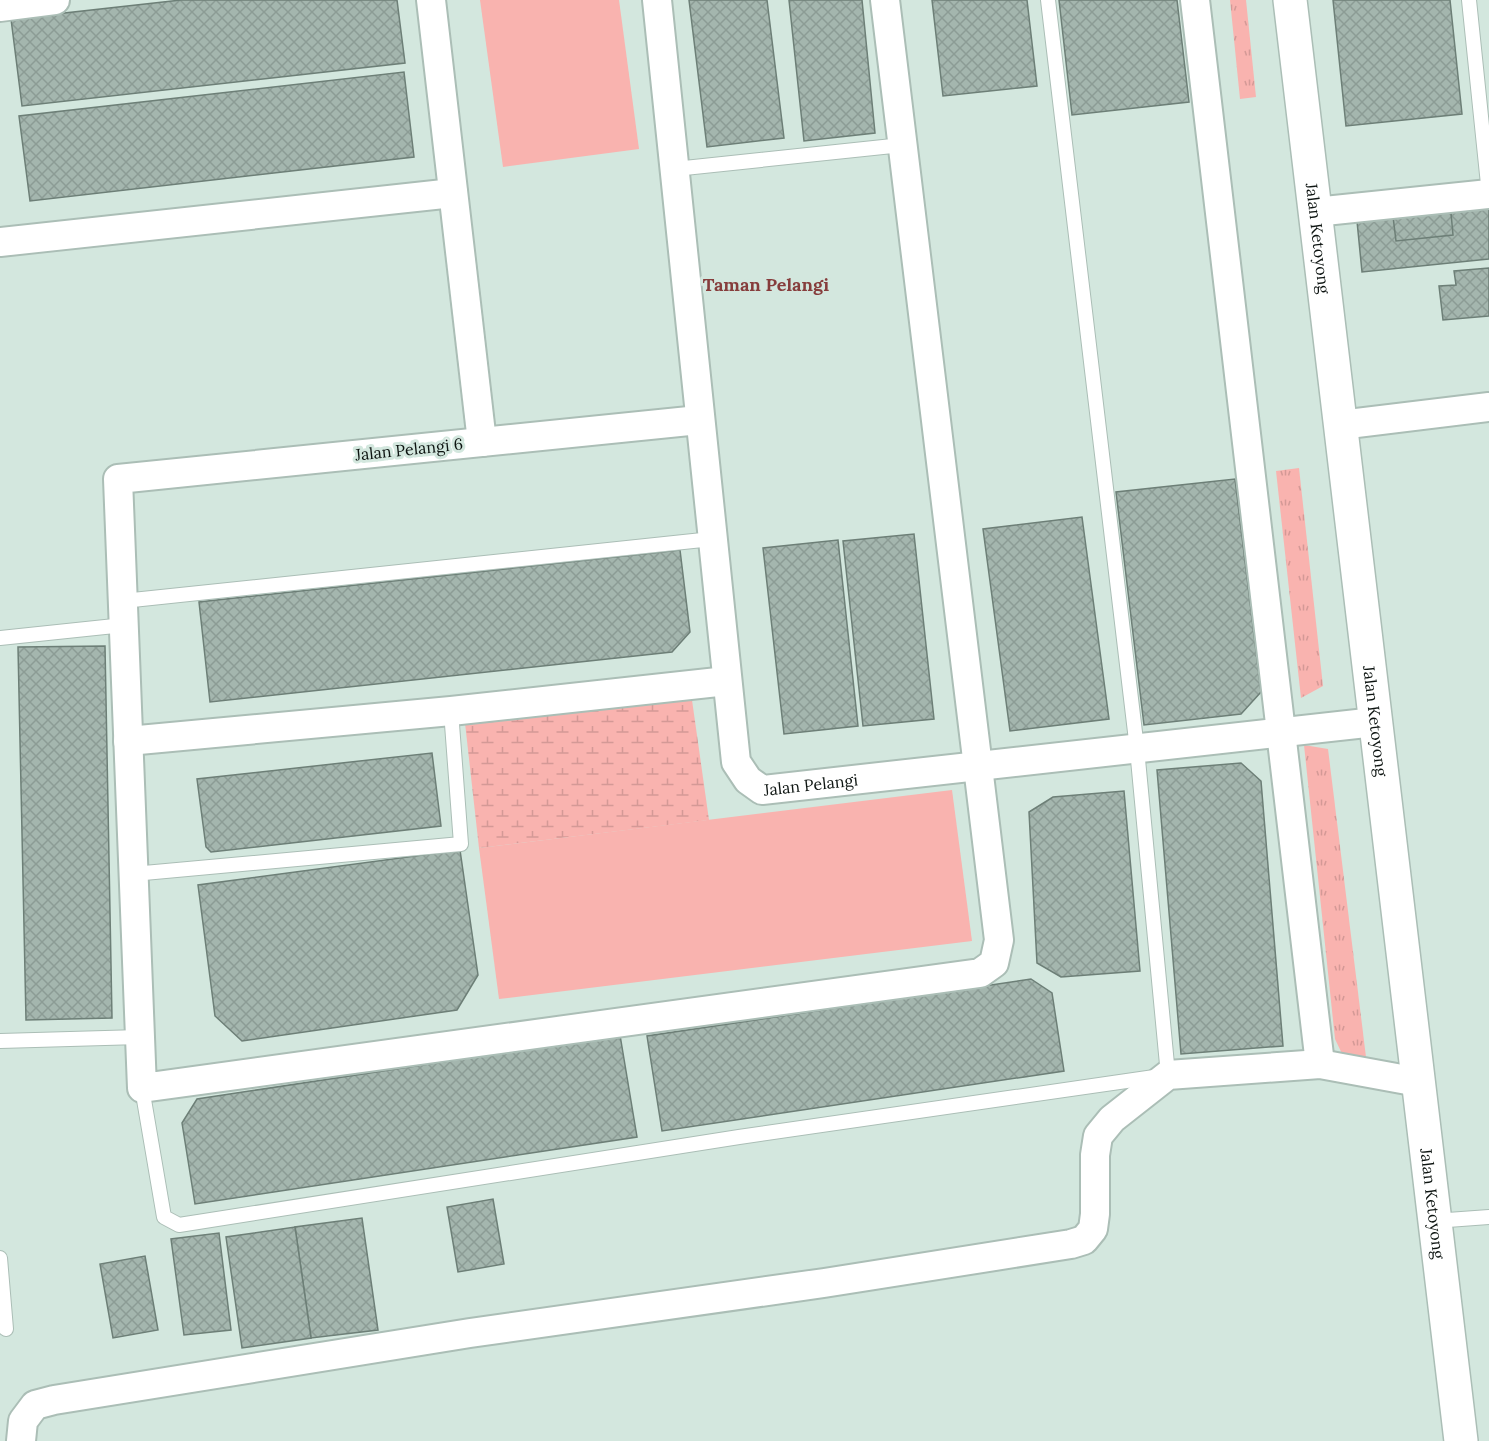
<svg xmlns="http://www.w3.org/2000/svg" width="1489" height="1441" font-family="Lora,serif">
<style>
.grass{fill:url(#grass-tufts)}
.wetland{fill:url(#wetland-marsh)}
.green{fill:#f9b3af}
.building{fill:url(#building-cross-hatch);stroke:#6d7f77;stroke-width:1.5}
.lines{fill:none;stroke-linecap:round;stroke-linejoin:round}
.service-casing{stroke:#abbeb6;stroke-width:16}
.minor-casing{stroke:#abbeb6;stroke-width:32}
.tertiary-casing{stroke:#abbeb6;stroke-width:36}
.service{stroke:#fff;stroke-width:14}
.minor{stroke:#fff;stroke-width:28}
.tertiary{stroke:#fff;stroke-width:33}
.labels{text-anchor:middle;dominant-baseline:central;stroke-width:6;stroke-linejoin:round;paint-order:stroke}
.street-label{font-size:16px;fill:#0d1411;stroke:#d3e7de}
.neighbourhood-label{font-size:18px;font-weight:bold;fill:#863d3c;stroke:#d3e7de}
</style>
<defs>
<pattern id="grass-tufts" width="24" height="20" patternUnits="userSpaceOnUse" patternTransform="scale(1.5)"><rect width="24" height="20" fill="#f9b3af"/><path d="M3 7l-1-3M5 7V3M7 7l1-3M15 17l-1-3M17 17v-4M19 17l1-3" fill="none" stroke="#d49996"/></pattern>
<pattern id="wetland-marsh" width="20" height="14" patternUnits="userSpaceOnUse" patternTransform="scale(1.5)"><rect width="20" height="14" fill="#f9b3af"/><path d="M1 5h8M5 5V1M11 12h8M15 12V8" fill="none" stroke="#d49996"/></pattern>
<pattern id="building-cross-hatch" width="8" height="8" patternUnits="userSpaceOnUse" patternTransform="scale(1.5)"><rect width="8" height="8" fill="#a4b6ae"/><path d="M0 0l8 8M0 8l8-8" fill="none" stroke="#8c9c95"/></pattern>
</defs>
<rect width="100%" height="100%" fill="#d3e7de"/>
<g class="grass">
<path d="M1230 0H1246L1256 97 1240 99Z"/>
<path d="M1299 468 1323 686 1301 698 1276 471Z"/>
<path d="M1304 745 1328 749 1366 1057 1345 1060 1335 1039Z"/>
</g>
<path class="wetland" d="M691 693 709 820 479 848 465 723Z"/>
<g class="green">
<path d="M480 0H619L639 149 503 167Z"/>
<path d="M952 790 972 941 499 999 479 848Z"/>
</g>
<g class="building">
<path d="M181 0H397L405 63 22 106 11 19Z"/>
<path d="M689 0H767L784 138 707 147Z"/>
<path d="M789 0H862L875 133 804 141Z"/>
<path d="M932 0H1027L1037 86 943 96Z"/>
<path d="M1059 0H1177L1189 102 1072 115Z"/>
<path d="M1333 0H1450L1462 114 1346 126Z"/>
<path d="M404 72 414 157 30 201 19 116Z"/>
<path d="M1489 198V259L1362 272 1356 211Z"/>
<path d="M1450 202 1453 235 1396 241 1392 208Z"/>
<path d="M1489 268V316L1443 320 1439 286 1456 285 1454 271Z"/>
<path d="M1235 479 1261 692 1241 714 1144 725 1116 492Z"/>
<path d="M1082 517 1109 719 1010 731 983 529Z"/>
<path d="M914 534 934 719 863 726 843 541Z"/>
<path d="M838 540 858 726 784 734 763 548Z"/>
<path d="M680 550 690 632 672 652 210 702 199 602Z"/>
<path d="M105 646 112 1018 26 1020 18 647Z"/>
<path d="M432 753 441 826 211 852 206 847 197 779Z"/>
<path d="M1241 763 1261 781 1283 1046 1181 1054 1157 770Z"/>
<path d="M1124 791 1140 971 1061 977 1037 963 1029 812 1053 797Z"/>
<path d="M460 850 478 975 457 1010 242 1041 215 1016 198 885Z"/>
<path d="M1031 979 1052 993 1064 1071 662 1131 647 1036Z"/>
<path d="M620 1035 637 1137 195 1204 182 1123 197 1099Z"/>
<path d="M493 1199 504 1264 458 1272 447 1207Z"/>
<path d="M362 1218 378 1330 311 1338 295 1227Z"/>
<path d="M295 1227 311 1338 242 1348 226 1237Z"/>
<path d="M219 1233 231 1330 184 1335 171 1239Z"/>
<path d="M145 1256 158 1330 113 1338 100 1264Z"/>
</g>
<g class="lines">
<defs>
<g id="service">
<path d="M1469 0 1489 194"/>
<path d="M675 169 902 145"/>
<path d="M123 601 712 539"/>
<path d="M0 638 124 625"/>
<path d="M133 874 461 844 451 711"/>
<path d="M0 1041 140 1037"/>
<path d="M142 1088 164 1217 179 1225 739 1137 1168 1075 1137 749 1048 0"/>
<path d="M1434 1221 1489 1217"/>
<path d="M0 1258 6 1329"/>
</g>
<g id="minor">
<path d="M431 0 482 442"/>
<path id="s1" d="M657 0 736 762 748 780 762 790 1375 722"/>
<path d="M1195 0 1320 1064"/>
<path d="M0 7 55 0"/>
<path d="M1315 212 1489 194"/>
<path d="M0 242 453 193"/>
<path d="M699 420 118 479 142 1088 980 973 994 963 999 940 885 0"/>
<path d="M1340 425 1489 407"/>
<path d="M128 741 451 711 727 681"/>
<path d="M21 1441 23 1421 35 1405 54 1400 470 1333 824 1283 1071 1244 1084 1240 1093 1229 1095 1214V1155L1098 1136 1112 1119 1168 1075 1320 1064 1418 1082"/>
</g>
<g id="tertiary">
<path id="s2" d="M1290 0 1461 1441"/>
</g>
</defs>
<use href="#service" class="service-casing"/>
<use href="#minor" class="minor-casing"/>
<use href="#tertiary" class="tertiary-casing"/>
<use href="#service" class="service"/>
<use href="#minor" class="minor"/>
<use href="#tertiary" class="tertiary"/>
</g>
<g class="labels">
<g class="street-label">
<text stroke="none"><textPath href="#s2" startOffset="240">Jalan Ketoyong</textPath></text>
<text transform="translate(409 449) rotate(-6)">Jalan Pelangi 6</text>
<text stroke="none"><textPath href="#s2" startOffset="726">Jalan Ketoyong</textPath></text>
<text stroke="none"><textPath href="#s1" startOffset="854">Jalan Pelangi</textPath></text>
<text stroke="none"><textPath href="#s2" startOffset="1212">Jalan Ketoyong</textPath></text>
</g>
<g class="neighbourhood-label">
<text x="766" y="284">Taman Pelangi</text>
</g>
</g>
</svg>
